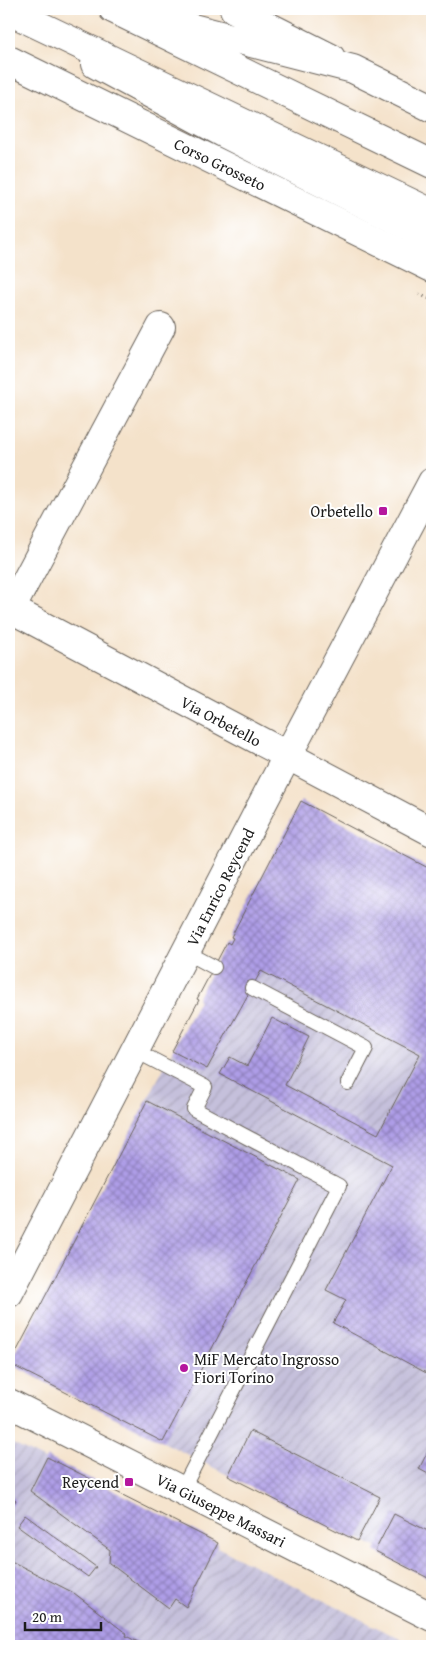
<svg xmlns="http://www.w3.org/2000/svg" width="441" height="1655" font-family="'Gentium Book Plus',serif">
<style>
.industrial{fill:url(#industrial-furrows)}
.building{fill:url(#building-cross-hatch)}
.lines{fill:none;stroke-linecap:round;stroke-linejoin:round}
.service-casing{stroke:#686159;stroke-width:16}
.minor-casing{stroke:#686159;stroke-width:30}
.secondary-casing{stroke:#686159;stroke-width:30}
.primary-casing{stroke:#686159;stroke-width:30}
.path{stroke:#686159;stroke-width:3;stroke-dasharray:1 4;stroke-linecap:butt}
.service{stroke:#fff;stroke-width:14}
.minor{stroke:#fff;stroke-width:28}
.secondary{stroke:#fff;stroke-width:28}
.primary{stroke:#fff;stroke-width:28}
.poi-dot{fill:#b5179e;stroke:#fff;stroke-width:2}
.labels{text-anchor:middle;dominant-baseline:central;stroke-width:4;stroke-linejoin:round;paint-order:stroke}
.street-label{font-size:16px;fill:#1c1c1c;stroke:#fff}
.poi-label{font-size:16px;fill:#1c1c1c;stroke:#fff;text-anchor:end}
</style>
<defs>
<pattern id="industrial-furrows" width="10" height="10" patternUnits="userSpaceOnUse" patternTransform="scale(1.25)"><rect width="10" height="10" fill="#c5c0db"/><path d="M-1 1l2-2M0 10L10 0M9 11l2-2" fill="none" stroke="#a9a4bb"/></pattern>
<pattern id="building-cross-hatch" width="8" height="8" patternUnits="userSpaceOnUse" patternTransform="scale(1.25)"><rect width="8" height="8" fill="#ae9de7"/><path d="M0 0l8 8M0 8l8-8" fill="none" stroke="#8d7fba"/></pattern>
</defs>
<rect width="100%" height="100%" fill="#fff"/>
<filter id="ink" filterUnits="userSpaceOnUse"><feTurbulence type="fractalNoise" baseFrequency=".02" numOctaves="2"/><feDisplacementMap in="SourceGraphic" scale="10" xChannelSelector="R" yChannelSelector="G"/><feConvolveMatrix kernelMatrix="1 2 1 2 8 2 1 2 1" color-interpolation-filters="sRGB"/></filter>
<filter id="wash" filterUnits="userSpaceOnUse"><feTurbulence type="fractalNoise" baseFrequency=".0096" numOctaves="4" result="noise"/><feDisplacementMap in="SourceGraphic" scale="20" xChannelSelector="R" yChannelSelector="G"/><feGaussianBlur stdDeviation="1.12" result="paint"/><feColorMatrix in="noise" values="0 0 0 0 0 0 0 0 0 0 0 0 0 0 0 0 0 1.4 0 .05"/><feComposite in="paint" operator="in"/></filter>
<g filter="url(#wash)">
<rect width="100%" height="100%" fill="#f4e2ca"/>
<g class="industrial">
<path d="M301 801 432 870V1580L375 1551 377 1548 359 1538 357 1541 10 1364 199 1000 197 999 227 942 230 944 233 938 231 937Z"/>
<path d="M9 1442 45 1460 47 1457 218 1543 217 1547 414 1646H9Z"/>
</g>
<g id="blocks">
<g class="building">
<path d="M301 801 432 870V1376L333 1323 346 1300 326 1290 392 1165 220 1074 230 1057 247 1066 272 1018 309 1037 285 1085 378 1134 420 1054 261 971 207 1069 172 1051 199 1000 197 999 227 942 230 944 233 938 231 937Z"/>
<path d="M147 1101 300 1180 163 1442 10 1364Z"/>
<path d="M250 1431 380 1497 357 1541 228 1476Z"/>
<path d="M432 1443V1476L419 1469Z"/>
<path d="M47 1457 218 1543 186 1607 175 1599 169 1608 109 1563 110 1550 30 1491Z"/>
<path d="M9 1495 16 1500 9 1510Z"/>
<path d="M394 1514 432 1533V1580L375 1551Z"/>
<path d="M25 1515 96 1567 88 1577 17 1526Z"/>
<path d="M9 1560 74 1593 127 1634 126 1636 146 1646H9Z"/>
</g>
</g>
</g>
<g filter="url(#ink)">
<use href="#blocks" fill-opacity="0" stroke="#686159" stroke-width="1"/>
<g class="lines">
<defs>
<g id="service">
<path d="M186 952 214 967"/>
<path d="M252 988 366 1048 348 1083"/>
<path d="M136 1051 205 1087 194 1109 339 1186 182 1490"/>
</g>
<g id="minor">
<path d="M234 9 331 58"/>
<path d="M9 60 432 268"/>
<path d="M9 608 432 832"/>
<path d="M11 609 161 327"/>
<path d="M9 1293 271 787 432 482"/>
<path d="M9 1403 432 1617"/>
</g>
<g id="secondary">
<path d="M142 15 353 69 432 108"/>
<path d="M95 64 225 134 432 238"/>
</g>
<g id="primary">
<path d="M113 9 432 164"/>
<path d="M9 11 432 213"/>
</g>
</defs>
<use href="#service" class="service-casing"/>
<use href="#minor" class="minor-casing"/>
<use href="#secondary" class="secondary-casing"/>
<use href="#primary" class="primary-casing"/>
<path class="path" d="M419 294 432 300"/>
<use href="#service" class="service"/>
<use href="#minor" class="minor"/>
<use href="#secondary" class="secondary"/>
<use href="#primary" class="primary"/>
</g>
</g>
<g class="poi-dot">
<rect x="378" y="506" width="10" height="10" rx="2.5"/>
<circle cx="184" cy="1368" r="5"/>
<rect x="124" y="1477" width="10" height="10" rx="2.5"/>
</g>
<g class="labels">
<g class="street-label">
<text transform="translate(220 164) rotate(26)">Corso Grosseto</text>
<text transform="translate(221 721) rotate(28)">Via Orbetello</text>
<text transform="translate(220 887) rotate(-63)">Via Enrico Reycend</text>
<text transform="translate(221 1510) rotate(27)">Via Giuseppe Massari</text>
</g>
<g class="poi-label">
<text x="373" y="511">Orbetello</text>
<text x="194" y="1359" text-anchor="start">MiF Mercato Ingrosso<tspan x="194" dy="18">Fiori Torino</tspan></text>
<text x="119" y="1482">Reycend</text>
</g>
</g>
<rect width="441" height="1655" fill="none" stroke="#fff" stroke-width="30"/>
<path d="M25 1622v8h76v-8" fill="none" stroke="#1c1c1c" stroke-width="2.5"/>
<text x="32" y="1622" font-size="15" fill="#1c1c1c" stroke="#ffffff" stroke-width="4" paint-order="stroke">20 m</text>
</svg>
